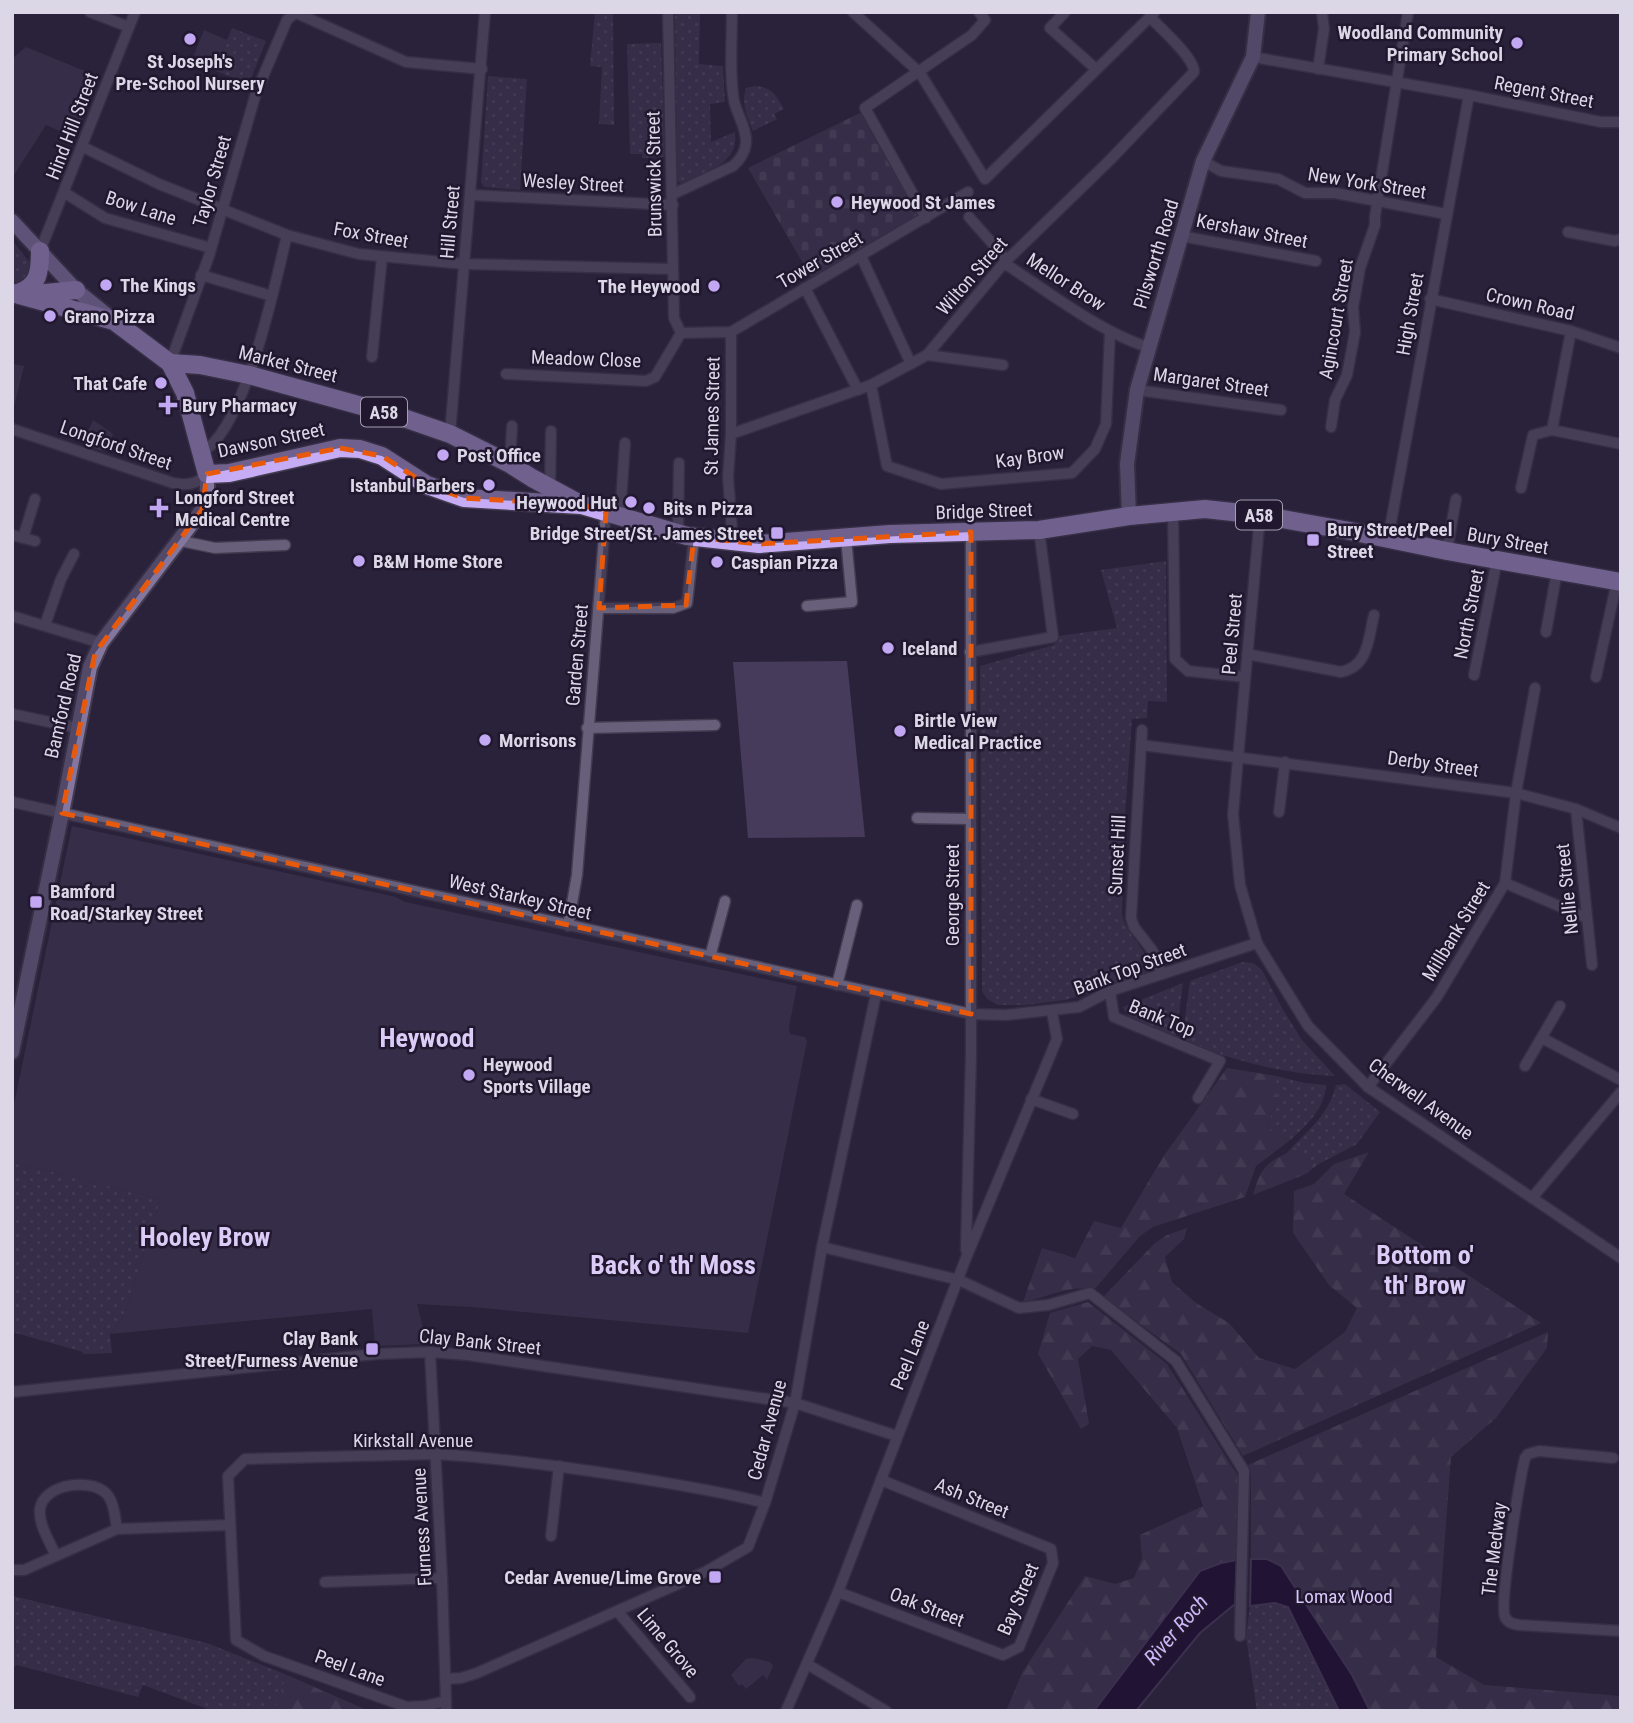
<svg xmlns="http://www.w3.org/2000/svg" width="1633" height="1723" font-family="'Roboto Condensed',sans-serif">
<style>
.grass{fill:url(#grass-dots)}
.forest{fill:url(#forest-firs)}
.cemetery{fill:url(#cemetery-stones)}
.park{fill:#463b5a}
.water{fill:#15002d;stroke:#514065;stroke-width:2}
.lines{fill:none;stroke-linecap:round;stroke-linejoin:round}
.street-casing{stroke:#433c50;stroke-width:13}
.secondary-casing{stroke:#433c50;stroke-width:18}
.primary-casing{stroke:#433c50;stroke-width:18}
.highway-casing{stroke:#433c50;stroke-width:21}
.street{stroke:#685f7a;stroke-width:10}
.secondary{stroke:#84769f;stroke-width:14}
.primary{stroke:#a08dc3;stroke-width:14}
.highway{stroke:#c5acf4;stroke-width:18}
.marked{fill:none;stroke:#e8590c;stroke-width:5;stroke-dasharray:14 9;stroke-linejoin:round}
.poi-dot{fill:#c2a8f3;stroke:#21182f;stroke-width:2.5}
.labels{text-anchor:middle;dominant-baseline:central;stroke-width:5;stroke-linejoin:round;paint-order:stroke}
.shield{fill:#21182f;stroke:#a49eb0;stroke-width:2}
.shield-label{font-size:18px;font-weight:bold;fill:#dcd7e7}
.poi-label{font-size:19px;font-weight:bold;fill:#dcd7e7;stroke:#21182f;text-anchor:start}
.street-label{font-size:19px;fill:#dcd7e7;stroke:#21182f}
.park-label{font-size:19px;fill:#d9c9fb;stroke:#21182f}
.water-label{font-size:21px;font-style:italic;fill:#cbb5f6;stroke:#21182f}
.district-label{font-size:26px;font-weight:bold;fill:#daccf7;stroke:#21182f}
</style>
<defs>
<pattern id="grass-dots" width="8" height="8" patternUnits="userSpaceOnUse" patternTransform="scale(1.75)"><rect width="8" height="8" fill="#463b5a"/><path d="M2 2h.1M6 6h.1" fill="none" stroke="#605772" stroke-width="1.8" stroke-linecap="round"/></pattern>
<pattern id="forest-firs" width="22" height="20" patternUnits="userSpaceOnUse" patternTransform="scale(1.75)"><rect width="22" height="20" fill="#463b5a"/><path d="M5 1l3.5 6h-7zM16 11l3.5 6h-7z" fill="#605772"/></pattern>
<pattern id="cemetery-stones" width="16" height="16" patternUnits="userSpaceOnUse" patternTransform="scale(1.75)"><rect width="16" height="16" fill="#463b5a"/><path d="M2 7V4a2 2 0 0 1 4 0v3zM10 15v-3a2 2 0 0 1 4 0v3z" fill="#605772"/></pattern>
</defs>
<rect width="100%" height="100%" fill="#2a223a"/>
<g class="grass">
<path d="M595 12H613L614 125 599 124 602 67 590 66Z"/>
<path d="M675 12H700L699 64 723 66 725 102 710 104 711 142 735 132C740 164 705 172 681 183L677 181Z"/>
<path d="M232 28 266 41 249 84 195 63 198 56 217 64Z"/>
<path d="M661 43 665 157 642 158V154H630L627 44Z"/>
<path d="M488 76 527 79 520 190 484 187 481 182Z"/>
<path d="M755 86C772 87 776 95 784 109L774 114 777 119 753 131C747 116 741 104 746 88Z"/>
<path d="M12 240 31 264 29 280 12 283Z"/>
<path d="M1166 561 1167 702 1148 701 1147 718 1132 719 1124 830 1122 914C1126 937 1151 950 1151 975L1065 1000 1026 1005H998L987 999 982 991 980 666 1054 645 1058 636 1117 628 1101 570Z"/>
<path d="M1243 962 1253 963 1262 970 1282 1008 1302 1040 1335 1076C1282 1074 1231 1060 1182 1040L1190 981Z"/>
<path d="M1183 983 1176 1037C1160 1031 1129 1025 1123 1007Z"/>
<path d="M1276 1076 1305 1083 1326 1085C1325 1109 1306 1126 1289 1141L1266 1128 1276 1103Z"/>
<path d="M1345 1084 1380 1112 1357 1144 1317 1165 1293 1146C1311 1129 1330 1111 1336 1085Z"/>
<path d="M12 1162 161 1199 123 1318 110 1334 112 1353 83 1354V1352L12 1332Z"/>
<path d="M13 1596 207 1643 287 1675 274 1711H213L143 1685 138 1697 17 1665Z"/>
<path d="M1275 1603 1288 1607 1339 1711H1257L1246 1637 1250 1606Z"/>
</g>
<g class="forest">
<path d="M12 364 24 366 12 414Z"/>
<path d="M93 420 113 434 106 452 83 445Z"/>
<path d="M1227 1068 1276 1076V1103L1266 1128 1289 1141 1256 1166 1245 1197 1153 1227 1140 1236 1094 1290C1072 1283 1046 1298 1023 1302L1042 1248 1075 1258 1094 1221 1121 1228 1163 1157Z"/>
<path d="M1293 1146 1317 1165 1306 1174 1253 1195C1257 1181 1261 1168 1274 1160 1282 1155 1288 1154 1293 1146Z"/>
<path d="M1369 1152 1344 1194 1541 1323 1243 1456 1181 1354 1103 1297 1155 1243 1167 1235 1187 1228 1184 1239 1165 1257 1172 1282 1196 1303 1229 1323 1259 1358 1295 1369 1345 1332 1357 1308 1329 1285 1293 1233 1294 1191 1314 1184 1334 1164Z"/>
<path d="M1088 1302 1167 1364 1238 1476 1237 1560 1221 1563 1104 1696 1094 1711H1006L1022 1673 1085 1576 1115 1584 1134 1578 1142 1558 1140 1535 1203 1506 1177 1428 1111 1350 1092 1346 1078 1359 1089 1424 1081 1429 1038 1354 1050 1313Z"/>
<path d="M1548 1332 1547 1348 1496 1418 1451 1457 1436 1657 1484 1685 1621 1696V1711H1370L1352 1675 1281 1566 1267 1559H1251V1474L1248 1465Z"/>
<path d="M12 1595 17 1665 12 1668Z"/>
<path d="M287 1675 369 1711H274Z"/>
</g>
<path class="cemetery" d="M862 112 919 216 812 279 748 168Z"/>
<g class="park">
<path d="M204 30 227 40 217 64 194 55Z"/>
<path d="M26 47 97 76 74 137 46 125 12 178V59Z"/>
<path d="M847 661 865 837 748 838 733 662Z"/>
<path d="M72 826 396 897 405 902 797 986 789 1027 790 1034 805 1037 807 1041 748 1333 472 1307 417 1304 427 1344 375 1346 372 1309 110 1334 123 1318 161 1199 12 1162V1114Z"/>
<path d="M753 1658 770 1662 773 1666 767 1680 763 1675 746 1689 742 1684 739 1686 731 1675 746 1659Z"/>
</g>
<g class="water">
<path d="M1251 1559H1267L1281 1566 1352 1675 1370 1711H1339L1288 1607 1275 1603 1250 1606Z"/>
<path d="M1237 1560 1235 1604 1200 1633 1136 1711H1094L1200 1571 1221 1563Z"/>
</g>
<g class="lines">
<defs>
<g id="street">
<path d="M90 12 129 27"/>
<path d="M294 12 406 62 482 69"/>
<path d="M668 12 674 318 681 333"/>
<path d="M853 12 920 73 985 179 1154 13"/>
<path d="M1065 12 1050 28 1096 69"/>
<path d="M1253 57 1469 95 1601 122H1621"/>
<path d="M1318 69 1324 29 1322 12"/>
<path d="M83 147 159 184 287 235 359 254 464 264 672 269"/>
<path d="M1203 161 1221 171 1278 179 1305 193H1335L1446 214"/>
<path d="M65 193 105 218 211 248"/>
<path d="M673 194 733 166C740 160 745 152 746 143 747 129 737 114 734 101 729 72 732 41 732 12"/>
<path d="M471 195 673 205"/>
<path d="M969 217 1007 260"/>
<path d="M926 218 865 108 972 35 985 20 979 12"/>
<path d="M1568 232 1615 241 1621 239"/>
<path d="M1181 236 1316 261"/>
<path d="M40 251 135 12"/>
<path d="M861 256 911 364"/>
<path d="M1004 263C1046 290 1101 333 1148 347"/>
<path d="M201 275 272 296"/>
<path d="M805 288 858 390"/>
<path d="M1430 299 1571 331 1621 348"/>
<path d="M731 332V434L728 477 733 542"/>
<path d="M681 333 731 332 968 192"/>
<path d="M927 355 1003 365"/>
<path d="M372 357 382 257"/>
<path d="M170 363 209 256 256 93 287 20 295 13"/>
<path d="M506 374 646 381 655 377 681 333"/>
<path d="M871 385 887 466 941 484 1072 473 1095 449 1106 424 1110 331"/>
<path d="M1137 390 1281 410"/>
<path d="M1331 427 1335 400 1347 375 1355 332 1353 307 1356 291 1360 268 1375 225V216L1408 12"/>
<path d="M12 429 173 483C187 486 197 484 207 474"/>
<path d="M1552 430 1621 444"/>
<path d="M450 434 485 12"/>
<path d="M731 434 871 385 927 355 1004 263 1110 160 1194 72C1194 57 1161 29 1150 17"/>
<path d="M200 453C245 433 275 283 287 235"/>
<path d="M510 464 512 426"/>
<path d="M550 488 551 431"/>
<path d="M1521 488 1533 435 1552 430 1571 331"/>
<path d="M1173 512 1175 659 1188 671 1245 677"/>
<path d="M1260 515 1233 814 1240 885 1257 943 1308 1026 1368 1087 1621 1258"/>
<path d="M620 516 625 443"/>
<path d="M678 534 679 463"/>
<path d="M12 535 35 541"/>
<path d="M23 538 35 499"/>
<path d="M1388 539 1469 95"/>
<path d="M181 541 215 548 285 545"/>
<path d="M1447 551 1456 499"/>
<path d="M807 606 852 602 846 538"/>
<path d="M599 608H673L687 603 694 537"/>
<path d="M12 616 101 643"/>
<path d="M45 625 61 579 74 554"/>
<path d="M1546 632 1557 571"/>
<path d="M970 652 1053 637 1039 530"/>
<path d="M1247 654 1341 672C1369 666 1368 639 1374 615"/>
<path d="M1474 675 1497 560"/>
<path d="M1596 677 1617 581"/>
<path d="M12 714 77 728"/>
<path d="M587 728 715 725"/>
<path d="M1142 730 1131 918 1134 927 1152 950 1162 974"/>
<path d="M1141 745 1516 793 1576 809 1621 828"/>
<path d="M12 802 971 1014 1006 1015 1079 1007 1110 991 1257 943"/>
<path d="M1576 809 1592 965"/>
<path d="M1279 812 1285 762"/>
<path d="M917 818 970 819"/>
<path d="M1505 883 1587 918"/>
<path d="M568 926 577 875 606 512"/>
<path d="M710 957 725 901"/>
<path d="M837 985 857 905"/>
<path d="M1110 991 1114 1017 1220 1061 1198 1098"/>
<path d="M1542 1038 1621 1080"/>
<path d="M1525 1066 1560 1006"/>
<path d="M1368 1087 1437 997 1505 883 1516 793 1535 688"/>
<path d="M1031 1099 1073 1114"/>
<path d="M1532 1198 1621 1092"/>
<path d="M822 1247 959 1280 1019 1308 1048 1305 1090 1293 1176 1361 1244 1471 1240 1636"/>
<path d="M966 1250 971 1054V532"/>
<path d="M430 1352 442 1578 446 1701"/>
<path d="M12 1392 376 1354 430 1352 468 1355 795 1403 897 1436"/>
<path d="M1613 1458 1539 1451 1528 1454 1525 1458C1520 1478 1499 1603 1505 1617 1508 1623 1513 1624 1519 1625L1621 1631"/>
<path d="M551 1536 559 1466"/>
<path d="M56 1556C50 1542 38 1524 40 1509 43 1483 96 1476 109 1497 115 1506 115 1519 117 1529"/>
<path d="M12 1570H24L117 1529 228 1525"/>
<path d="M325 1582 442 1578"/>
<path d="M838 1592 1003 1655 1019 1647 1053 1563 1051 1549 881 1480"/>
<path d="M618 1612 690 1697"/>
<path d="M807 1664 886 1711"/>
<path d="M445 1679 461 1678 477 1673 705 1572 748 1547 765 1503 795 1403 822 1247 876 994"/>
<path d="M446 1711V1701L425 1706 407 1707 264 1656 236 1640 228 1476 245 1459 435 1454C505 1458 574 1468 643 1479 684 1486 725 1492 765 1503"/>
<path d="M786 1711 838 1592 966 1258 1057 1039 1052 1012"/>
</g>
<g id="secondary">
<path d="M1129 516 1127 464 1137 390 1203 161 1253 57 1258 12"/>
<path d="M12 1052 62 813 90 667 101 643 202 510 207 495V474"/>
</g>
<path id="primary" d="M12 221 76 290 113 320"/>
<g id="highway">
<path d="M12 293 114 321 170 363 185 393 207 474 229 473 340 448 360 449 382 456 427 485 464 498 581 505"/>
<path d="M18 293C39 286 40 271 40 251"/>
<path d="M36 294 76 290"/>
<path d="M170 363 200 365 249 375 398 416 450 434 510 464 532 478 582 505 687 536 759 544 890 534 1039 530 1129 516 1205 509 1260 515 1350 531 1447 551 1621 582"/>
</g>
</defs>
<use href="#street" class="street-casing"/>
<use href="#secondary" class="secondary-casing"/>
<use href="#primary" class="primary-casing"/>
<use href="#highway" class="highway-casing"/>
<use href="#street" class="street"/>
<use href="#secondary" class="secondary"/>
<use href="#primary" class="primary"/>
<use href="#highway" class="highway"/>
</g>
<path d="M0 0H1633V1723H0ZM340 448 382 456 427 485 464 498 582 505 606 512 599 608 686 605 694 537 759 544 971 532V1014L62 813 95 653 202 510 207 474Z" fill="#2a223a" fill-opacity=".55" fill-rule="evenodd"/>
<path class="marked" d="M340 448 382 456 427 485 464 498 582 505 606 512 599 608 686 605 694 537 759 544 971 532V1014L62 813 95 653 202 510 207 474Z"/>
<g class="poi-dot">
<circle cx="190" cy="39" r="7"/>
<circle cx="1517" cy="43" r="7"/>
<circle cx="837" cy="202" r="7"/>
<circle cx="106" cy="285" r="7"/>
<circle cx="714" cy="286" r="7"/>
<circle cx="50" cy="316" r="7"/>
<circle cx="161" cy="383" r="7"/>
<path d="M164.5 394.5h7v7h7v7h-7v7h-7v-7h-7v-7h7z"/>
<circle cx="443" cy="455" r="7"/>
<circle cx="489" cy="485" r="7"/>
<circle cx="631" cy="502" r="7"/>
<path d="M155.5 497.5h7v7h7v7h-7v7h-7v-7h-7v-7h7z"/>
<circle cx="649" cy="508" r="7"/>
<rect x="770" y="526" width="14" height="14" rx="3.5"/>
<rect x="1306" y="533" width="14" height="14" rx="3.5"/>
<circle cx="359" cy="561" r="7"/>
<circle cx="717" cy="562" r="7"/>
<circle cx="888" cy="648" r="7"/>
<circle cx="900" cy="731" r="7"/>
<circle cx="485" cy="740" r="7"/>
<rect x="29" y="895" width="14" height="14" rx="3.5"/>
<circle cx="469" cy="1075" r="7"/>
<rect x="365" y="1342" width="14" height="14" rx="3.5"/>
<rect x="708" y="1570" width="14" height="14" rx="3.5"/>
</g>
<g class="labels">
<g class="shield">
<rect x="361" y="397.5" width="46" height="29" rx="5"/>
<rect x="1236" y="500.5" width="46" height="29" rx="5"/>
</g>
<g class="shield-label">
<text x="384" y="412">A58</text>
<text x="1259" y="515">A58</text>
</g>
<g class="poi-label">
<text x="1503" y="32" text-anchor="end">Woodland Community<tspan x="1503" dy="22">Primary School</tspan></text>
<text x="190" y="61" text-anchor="middle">St Joseph's<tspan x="190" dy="22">Pre-School Nursery</tspan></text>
<text x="851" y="202">Heywood St James</text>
<text x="120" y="285">The Kings</text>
<text x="700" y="286" text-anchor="end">The Heywood</text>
<text x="64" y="316">Grano Pizza</text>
<text x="147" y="383" text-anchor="end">That Cafe</text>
<text x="182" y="405">Bury Pharmacy</text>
<text x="457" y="455">Post Office</text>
<text x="475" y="485" text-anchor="end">Istanbul Barbers</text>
<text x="175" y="497">Longford Street<tspan x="175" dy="22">Medical Centre</tspan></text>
<text x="617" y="502" text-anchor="end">Heywood Hut</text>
<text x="663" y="508">Bits n Pizza</text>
<text x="1327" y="529">Bury Street/Peel<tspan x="1327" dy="22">Street</tspan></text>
<text x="763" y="533" text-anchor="end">Bridge Street/St. James Street</text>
<text x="373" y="561">B&amp;M Home Store</text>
<text x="731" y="562">Caspian Pizza</text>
<text x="902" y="648">Iceland</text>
<text x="914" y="720">Birtle View<tspan x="914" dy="22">Medical Practice</tspan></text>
<text x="499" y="740">Morrisons</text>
<text x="50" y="891">Bamford<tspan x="50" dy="22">Road/Starkey Street</tspan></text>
<text x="483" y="1064">Heywood<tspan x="483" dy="22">Sports Village</tspan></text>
<text x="358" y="1338" text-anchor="end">Clay Bank<tspan x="358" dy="22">Street/Furness Avenue</tspan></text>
<text x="701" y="1577" text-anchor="end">Cedar Avenue/Lime Grove</text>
</g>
<g class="street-label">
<text transform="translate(1544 92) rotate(11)">Regent Street</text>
<text transform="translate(72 126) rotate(-69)">Hind Hill Street</text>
<text transform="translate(654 174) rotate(-91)">Brunswick Street</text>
<text transform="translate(212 181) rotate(-74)">Taylor Street</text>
<text transform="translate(573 183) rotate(3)">Wesley Street</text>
<text transform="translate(1367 183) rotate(9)">New York Street</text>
<text transform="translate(141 208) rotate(18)">Bow Lane</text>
<text transform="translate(450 222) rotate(-85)">Hill Street</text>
<text transform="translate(1252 231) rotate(11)">Kershaw Street</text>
<text transform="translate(371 235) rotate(10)">Fox Street</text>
<text transform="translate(1156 254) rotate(-73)">Pilsworth Road</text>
<text transform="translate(820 260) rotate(-30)">Tower Street</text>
<text transform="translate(972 276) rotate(-49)">Wilton Street</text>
<text transform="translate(1066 282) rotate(33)">Mellor Brow</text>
<text transform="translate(1530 304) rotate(13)">Crown Road</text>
<text transform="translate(1410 314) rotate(-80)">High Street</text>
<text transform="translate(1336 319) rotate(-80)">Agincourt Street</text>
<text transform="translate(586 359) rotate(2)">Meadow Close</text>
<text transform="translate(288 364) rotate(14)">Market Street</text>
<text transform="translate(1211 382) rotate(8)">Margaret Street</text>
<text transform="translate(712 416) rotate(-89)">St James Street</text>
<text transform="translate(271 440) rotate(-12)">Dawson Street</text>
<text transform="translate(116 445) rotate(19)">Longford Street</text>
<text transform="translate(1030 457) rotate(-8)">Kay Brow</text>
<text transform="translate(984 511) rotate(-2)">Bridge Street</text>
<text transform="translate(1508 541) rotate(10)">Bury Street</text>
<text transform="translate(1469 614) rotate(-79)">North Street</text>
<text transform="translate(1232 634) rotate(-85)">Peel Street</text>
<text transform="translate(577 655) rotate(-85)">Garden Street</text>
<text transform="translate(63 706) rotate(-77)">Bamford Road</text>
<text transform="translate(1433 764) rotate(8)">Derby Street</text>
<text transform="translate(1117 855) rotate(-87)">Sunset Hill</text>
<text transform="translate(1567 889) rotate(-96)">Nellie Street</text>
<text transform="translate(952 895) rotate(-90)">George Street</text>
<text transform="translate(520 897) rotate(13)">West Starkey Street</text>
<text transform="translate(1456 931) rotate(-59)">Millbank Street</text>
<text transform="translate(1130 969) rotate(-20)">Bank Top Street</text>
<text transform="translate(1162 1018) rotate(22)">Bank Top</text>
<text transform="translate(1421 1099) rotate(36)">Cherwell Avenue</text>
<text transform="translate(480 1342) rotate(6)">Clay Bank Street</text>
<text transform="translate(910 1355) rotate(-68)">Peel Lane</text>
<text transform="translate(767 1430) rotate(-75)">Cedar Avenue</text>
<text x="413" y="1440">Kirkstall Avenue</text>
<text transform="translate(972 1498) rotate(22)">Ash Street</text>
<text transform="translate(422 1527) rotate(-93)">Furness Avenue</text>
<text transform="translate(1494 1549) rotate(-83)">The Medway</text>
<text transform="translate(1018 1599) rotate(-67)">Bay Street</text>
<text transform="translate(927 1607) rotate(21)">Oak Street</text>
<text transform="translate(668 1643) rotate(50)">Lime Grove</text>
<text transform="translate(350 1668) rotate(20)">Peel Lane</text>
</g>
<g class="park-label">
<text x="1344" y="1596">Lomax Wood</text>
</g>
<g class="water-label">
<text transform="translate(1176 1630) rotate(-49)">River Roch</text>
</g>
<g class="district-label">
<text x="427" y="1038">Heywood</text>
<text x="205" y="1237">Hooley Brow</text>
<text x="1425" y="1255">Bottom o'<tspan x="1425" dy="30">th' Brow</tspan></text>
<text x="673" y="1265">Back o' th' Moss</text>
</g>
</g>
<rect width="1633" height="1723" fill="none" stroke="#dcd7e7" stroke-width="28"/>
</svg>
